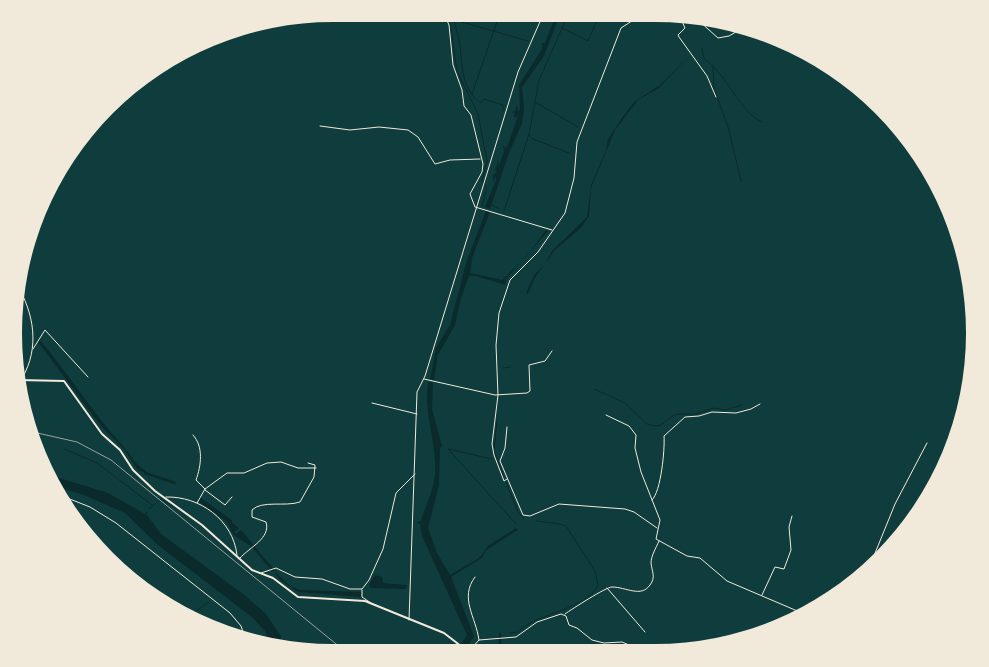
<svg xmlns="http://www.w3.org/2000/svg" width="989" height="667" font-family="Quicksand,sans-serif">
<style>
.water{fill:#0a2a2b}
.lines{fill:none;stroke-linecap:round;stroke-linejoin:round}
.stream{stroke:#0a2a2b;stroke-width:1}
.canal{stroke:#0a2a2b;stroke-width:2.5}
.minor{stroke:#f1e9da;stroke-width:1}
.primary{stroke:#f1e9da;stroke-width:2}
.rail{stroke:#97a49c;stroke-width:1}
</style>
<rect width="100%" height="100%" fill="#0f3d3e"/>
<g class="water">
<path d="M555 17H559L544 56 522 87 524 110 522 123 509 153 490 209 485 207 496 180V176L493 182V175L497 172 495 170 499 159 498 169 504 152 503 145 505 148 508 145 519 113 516 118 514 116 517 104 518 110H520L519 85 542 49V43H545Z"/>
<path d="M690 55 659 88 638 100 615 130 591 188 589 216 581 228 555 250 534 279 528 294 526 293 534 275 545 264 552 251 587 217 591 185 606 150 608 139 622 118 634 102 660 85Z"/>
<path d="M486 211 490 212 472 258 470 273 502 280 526 257 546 230 548 231 506 279 505 285 476 276H469L461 298 455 325 438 355 434 380 430 379 436 348 450 325 467 260Z"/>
<path d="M39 339C69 374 92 412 123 446 131 455 135 465 146 471V473L138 470 124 449 101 426 38 342Z"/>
<path d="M428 382 433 383 432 409 442 446 440 448 439 485 428 528 437 553 450 575 479 558 488 546 516 528 518 530 485 551 483 557 451 577 474 636 466 649 461 645 467 635 422 536 420 524 416 523 421 521C425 506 434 490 435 473 437 442 423 413 428 382Z"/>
<path d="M50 475 108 493 147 515 161 534 243 594 265 613 281 636V647H272L265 631 253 618 158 545 125 513 84 495 53 485Z"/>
<path d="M200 500 239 528 234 532 236 534 241 530 252 543 249 545 234 535 226 521 199 502Z"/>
<path d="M273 570 289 585 300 590 361 592V597L298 592 280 580Z"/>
<path d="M375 575 382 577 383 583 407 585 406 589 370 588 369 585Z"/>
</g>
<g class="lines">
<g class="stream">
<path d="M449 16 457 71 478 114 487 161 482 180 487 188 482 205 485 207"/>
<path d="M562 28 588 41 598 18"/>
<path d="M702 48 704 59C727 73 738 111 762 122"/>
<path d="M713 67 714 88 729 130 741 181"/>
<path d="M472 94 499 16"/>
<path d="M535 102 578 127"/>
<path d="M503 111V105L484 99 481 103C459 88 463 61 459 39 458 33 454 26 455 20L528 41"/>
<path d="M512 112H515"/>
<path d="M529 135 533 139 569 153"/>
<path d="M492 205 499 209"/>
<path d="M504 211 529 134 539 80 567 17"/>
<path d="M503 368 511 367"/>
<path d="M594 389 625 403 647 424C667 430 663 418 678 414H695L714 408 725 410 742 405"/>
<path d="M497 420 494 451 503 475"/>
<path d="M64 449 97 463 152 505"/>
<path d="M492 459 448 449 516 524"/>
<path d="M506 482 518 512 524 519"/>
<path d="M149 509 161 499 175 507"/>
<path d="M146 514 147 512"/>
<path d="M187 617 209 602"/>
<path d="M520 630C539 613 589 608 598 585L595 571 566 526 560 524 537 521"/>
<path d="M510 633 518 632"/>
</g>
<g class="canal">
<path d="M145 473 175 483"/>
<path d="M199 498 231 521"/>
<path d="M249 542 273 570"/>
<path d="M500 651V634"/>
</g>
<g class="minor">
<path d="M445 16 449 25 453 65 462 90 464 106 471 115 483 164 482 172 470 194 475 207 552 230"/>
<path d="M681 19 685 28 678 35 679 37 707 76 716 97"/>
<path d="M698 20 718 38 729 36 743 28"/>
<path d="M320 126 350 130 379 127 408 130 418 137 435 164 450 160 480 159"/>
<path d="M33 349 45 330 88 377"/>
<path d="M424 379 495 395 527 393 530 391 529 365 545 361 552 351"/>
<path d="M19 383C39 354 36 320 20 290"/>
<path d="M372 403 417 414"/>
<path d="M606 415 629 426 636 435 635 448 641 472 660 520 656 539 687 556 700 558 727 581 802 613"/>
<path d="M507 427 505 448 500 461 523 515 530 516 559 504 625 509 634 512 657 528"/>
<path d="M193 435C204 447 201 466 196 480L205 489"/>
<path d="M507 479 504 481 494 455 492 444 498 395 496 345 499 313 510 280 538 252 565 213 574 178 577 142 621 28 635 19"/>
<path d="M205 490 225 505 232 497"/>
<path d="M57 494 90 507 116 523 230 613 241 626 245 638"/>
<path d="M166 497C200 496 233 520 237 555"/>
<path d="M652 500C661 492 665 449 664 436L685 417 699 416 712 412 736 413 751 409 760 404"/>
<path d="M197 503 205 489 227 473H244L267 463 281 462 298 468H316"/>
<path d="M240 558C250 547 271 538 266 522L252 517V510C262 500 285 507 300 502L314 477 315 465 308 463"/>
<path d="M869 568 895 504 927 443"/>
<path d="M261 573 276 568 295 577 322 579 350 589H362L369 580 383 549 396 493 415 474"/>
<path d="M475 577C459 598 476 617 479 640"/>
<path d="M607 588 645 632"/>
<path d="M362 590V597L371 603"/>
<path d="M762 595 775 567 784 569 791 550 789 527 792 516"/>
<path d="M565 614C572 609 606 587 612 587 626 587 641 598 650 585 656 577 652 572 651 563 651 556 656 548 659 541"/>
<path d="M409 620 417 392 425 376 518 72 542 17"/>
<path d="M470 650 479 640 516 637 537 622 561 614 566 616 569 625 577 628 592 640 604 643 622 642 648 653"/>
<path d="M654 653H656"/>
</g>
<path class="primary" d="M19 380 64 381 102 434 120 450 133 470 155 491 202 525 252 570 273 578 298 597 365 601 444 633 466 650"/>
<path class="rail" d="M33 432 77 442 111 460 341 648"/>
</g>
<path d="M0 0H989V667H0ZM333 22H655A311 311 0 0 1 966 333V333A311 311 0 0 1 655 644H333A311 311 0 0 1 22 333V333A311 311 0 0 1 333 22Z" fill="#f1e9da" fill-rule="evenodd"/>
</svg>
